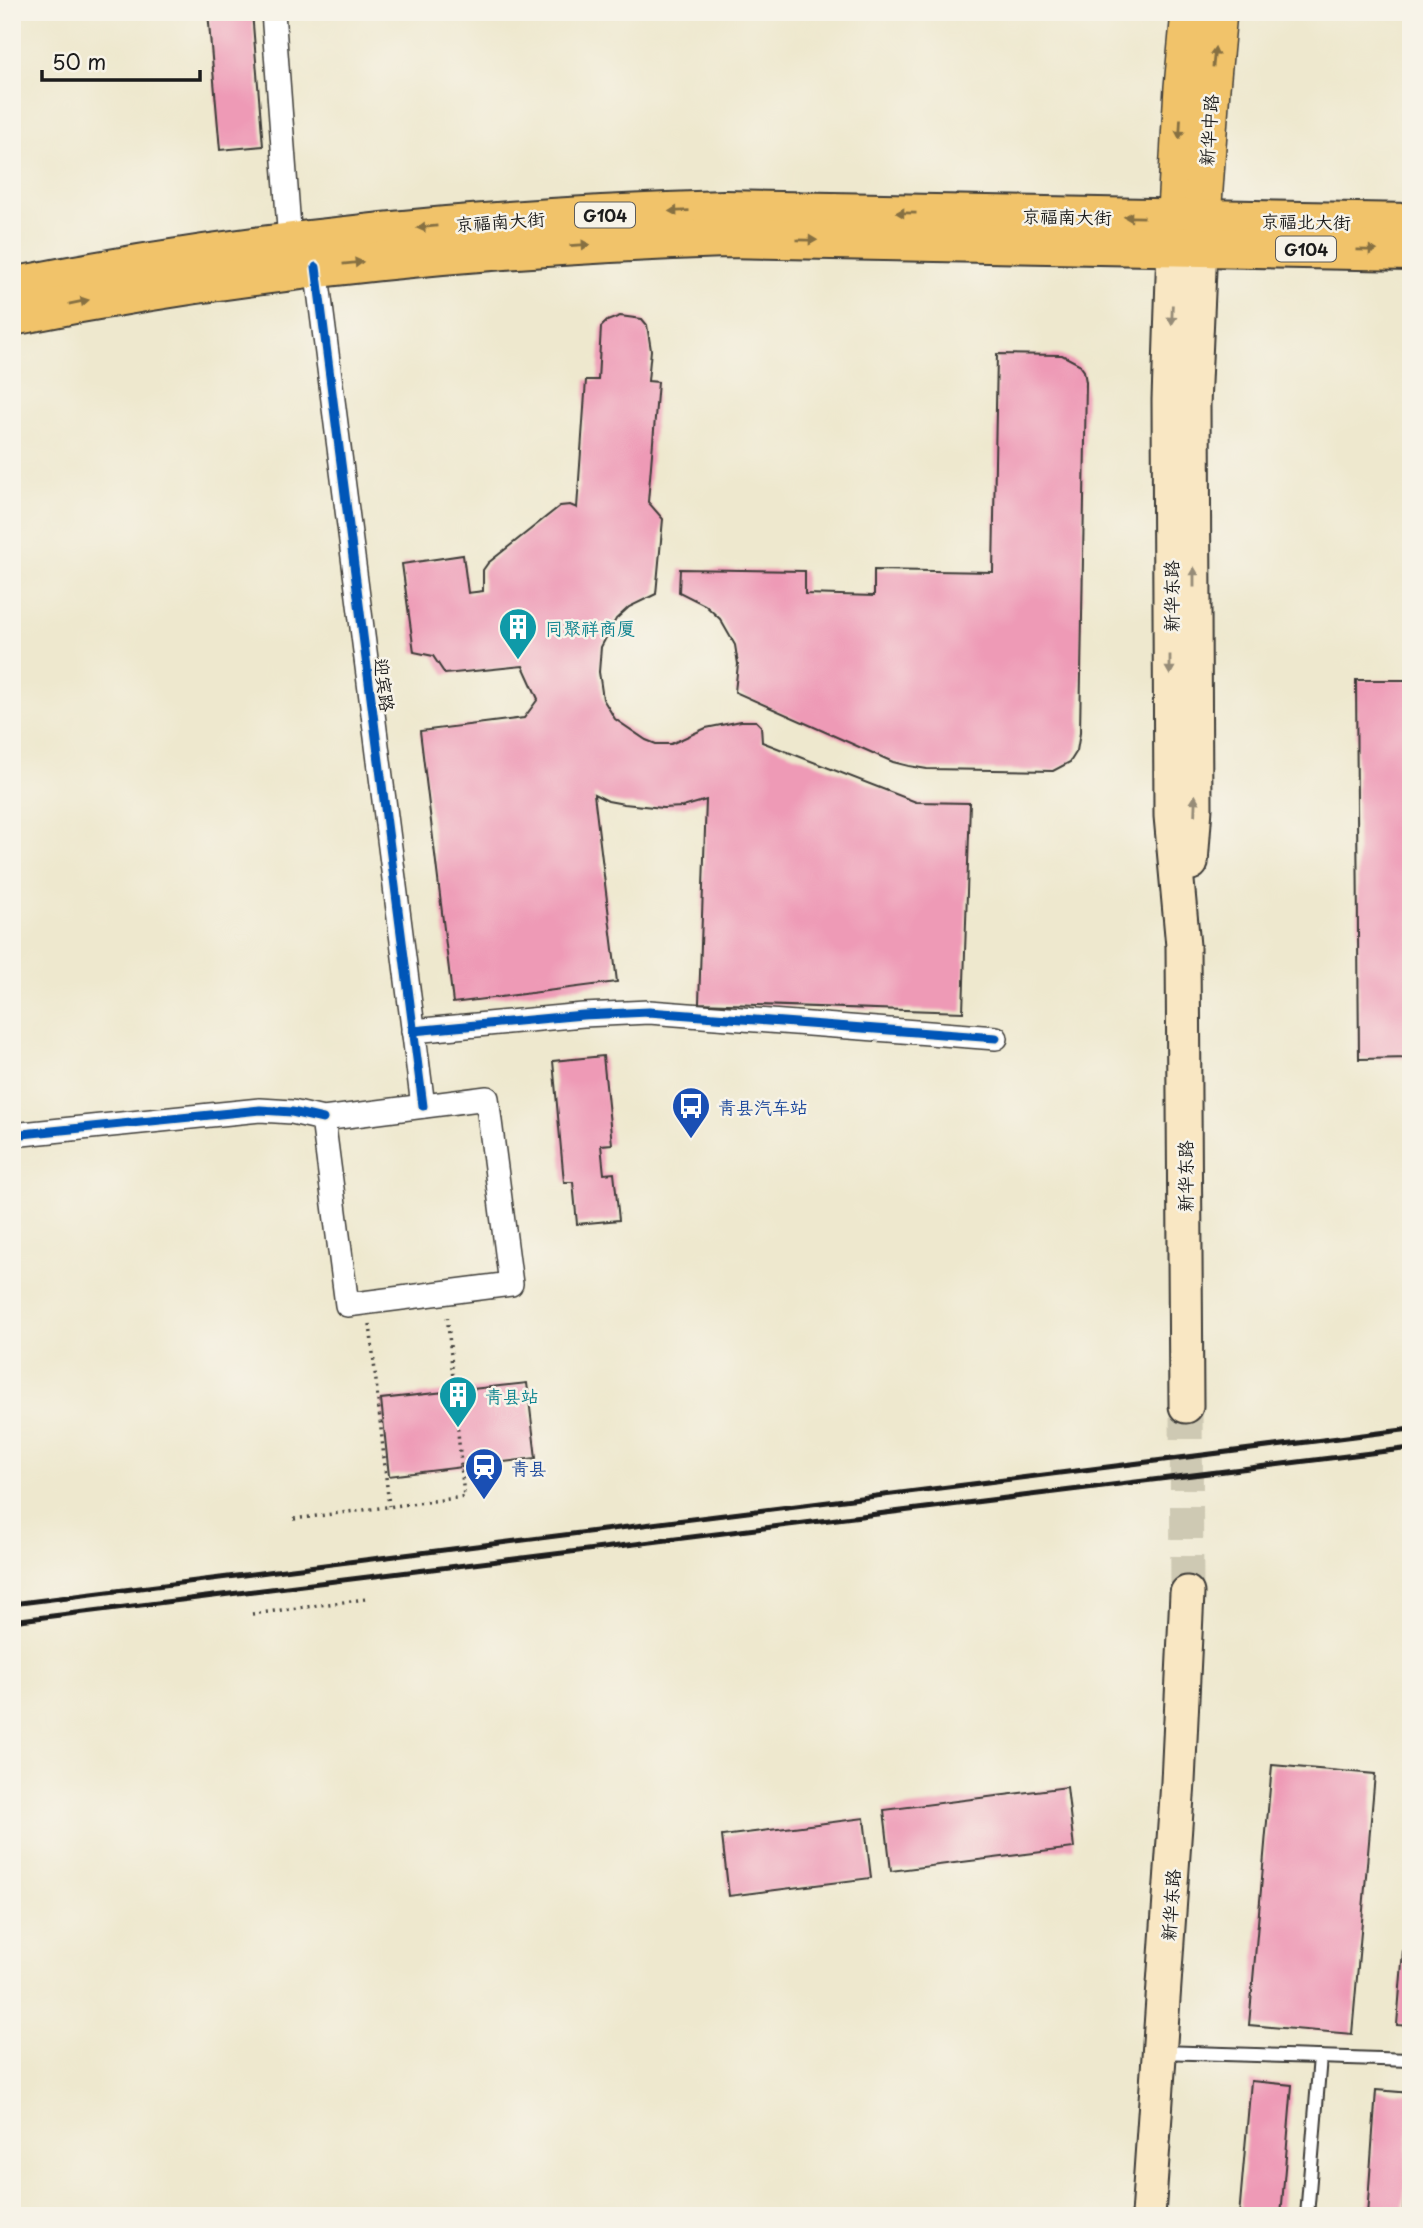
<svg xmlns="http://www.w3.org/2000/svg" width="1423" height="2228" font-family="'Playpen Sans','LXGW WenKai TC',sans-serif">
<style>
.building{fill:#ee9ab6}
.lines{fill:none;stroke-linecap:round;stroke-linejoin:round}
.secondary-tunnel{stroke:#cec9b3;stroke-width:33;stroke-dasharray:33 17;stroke-linecap:butt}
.lane-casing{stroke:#3c3b37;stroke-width:16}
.street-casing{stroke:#3c3b37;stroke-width:26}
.secondary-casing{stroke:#3c3b37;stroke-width:37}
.primary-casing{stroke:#3c3b37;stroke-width:40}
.highway-casing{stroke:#3c3b37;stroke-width:42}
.path{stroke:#3c3b37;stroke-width:3.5;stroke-dasharray:2 5;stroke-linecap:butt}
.lane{stroke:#fff;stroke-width:12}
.street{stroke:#fff;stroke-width:23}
.secondary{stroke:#f9e7c3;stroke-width:33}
.primary{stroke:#f1c36a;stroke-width:37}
.highway{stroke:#f1c36a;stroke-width:38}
.rail{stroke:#1c1c1c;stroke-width:5}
.cycleway-casing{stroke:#f7f3e8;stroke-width:13}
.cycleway{stroke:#0057b8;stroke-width:9}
.oneway{fill:#867043}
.oneway2{fill:#968c78}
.labels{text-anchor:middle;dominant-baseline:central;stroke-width:5;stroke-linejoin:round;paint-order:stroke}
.shield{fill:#f7f3e8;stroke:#5e5c59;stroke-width:2}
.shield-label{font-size:16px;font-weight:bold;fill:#1c1c1c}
.street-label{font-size:18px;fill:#1c1c1c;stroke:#f7f3e8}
.culture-label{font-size:18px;fill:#0d838f;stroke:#f7f3e8;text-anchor:start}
.transit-label{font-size:18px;fill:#164399;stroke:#f7f3e8;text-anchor:start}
</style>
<rect width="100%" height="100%" fill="#f7f3e8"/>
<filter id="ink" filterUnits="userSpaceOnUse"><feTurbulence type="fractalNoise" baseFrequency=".0143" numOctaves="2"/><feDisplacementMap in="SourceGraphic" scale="14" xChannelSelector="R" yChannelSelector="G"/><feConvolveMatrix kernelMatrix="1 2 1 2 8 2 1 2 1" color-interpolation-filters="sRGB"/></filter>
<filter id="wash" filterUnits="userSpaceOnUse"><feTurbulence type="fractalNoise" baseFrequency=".00686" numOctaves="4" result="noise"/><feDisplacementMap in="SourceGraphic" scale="28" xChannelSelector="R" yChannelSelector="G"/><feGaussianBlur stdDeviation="1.57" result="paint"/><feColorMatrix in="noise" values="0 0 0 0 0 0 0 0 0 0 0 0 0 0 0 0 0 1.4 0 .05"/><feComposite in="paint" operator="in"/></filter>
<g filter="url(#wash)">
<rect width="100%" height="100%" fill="#eee8ce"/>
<g id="blocks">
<g class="building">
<path d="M208 12H252L263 146 220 150Z"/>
<path d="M620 316 642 319 647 325 651 350 648 381 658 382 648 502 663 519 656 594 629 607 616 619 601 647 599 672 603 699 615 719 646 740 656 744H671L706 728 741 721H756L761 726 762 742 916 802 970 803 963 1012 699 1003 706 800 683 807 663 808 624 804 608 801 594 794 617 982 453 1003 420 731 524 718 538 699 523 666 445 674 433 656 414 652 402 564 463 555 468 593 483 591V570L488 563 560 506 570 505 577 508 586 380H598L601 327 607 321Z"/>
<path d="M997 354 1062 355 1079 364 1084 371 1086 382 1080 733 1077 751 1070 762 1053 771 927 769 909 766 893 762 735 692 738 664 735 645 720 619 705 605 679 592 680 569 805 571V594L874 596V570L993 572Z"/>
<path d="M1356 680H1411V1058L1359 1059Z"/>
<path d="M603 1056 612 1144 601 1145 604 1174 614 1173 619 1220 577 1224 573 1182H564L553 1061Z"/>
<path d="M527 1383 536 1458 389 1476 381 1399Z"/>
<path d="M1272 1765 1375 1774 1352 2034 1249 2025Z"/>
<path d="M1067 1787 1074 1848 891 1871 884 1810Z"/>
<path d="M864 1818 871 1878 729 1896 722 1836Z"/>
<path d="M1409 1875H1411V2026L1397 2025Z"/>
<path d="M1251 2081 1292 2085 1281 2216H1239Z"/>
<path d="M1376 2090 1411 2093 1403 2216H1367Z"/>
</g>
</g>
</g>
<g filter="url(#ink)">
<use href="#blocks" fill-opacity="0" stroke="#3c3b37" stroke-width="2"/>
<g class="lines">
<path class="secondary-tunnel" d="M1186 1406 1187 1593"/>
<defs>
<g id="lane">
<path d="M1160 2052 1411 2060"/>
<path d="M1307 2216 1320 2057"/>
</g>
<g id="street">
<path d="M273 12 290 242"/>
<path d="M316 267 423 1106"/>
<path d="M413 1031 583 1015 649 1012 996 1038"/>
<path d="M487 1098 511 1284 347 1305 323 1119Z"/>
<path d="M12 1135 260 1110 292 1112 323 1119"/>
</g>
<g id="secondary">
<path d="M1174 246 1169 400 1171 816 1183 946 1186 1406"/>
<path d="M1191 863 1195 808 1193 405 1200 247"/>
<path d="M1148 2216 1178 1782 1187 1593"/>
</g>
<g id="primary">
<path d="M1174 246 1183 87 1190 12"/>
<path d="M1200 247 1211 88 1218 12"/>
</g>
<g id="highway">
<path d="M12 287C247 240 486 217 724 210L1411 223"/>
<path d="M12 316C247 269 485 246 725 238L1411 251"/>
</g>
</defs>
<use href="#lane" class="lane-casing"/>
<use href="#street" class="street-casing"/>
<use href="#secondary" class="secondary-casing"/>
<use href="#primary" class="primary-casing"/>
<use href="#highway" class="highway-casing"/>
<g class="path">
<path d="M370 1324 389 1506"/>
<path d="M294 1519 464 1497 447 1313"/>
<path d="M252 1614 366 1599"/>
</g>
<use href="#lane" class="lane"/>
<use href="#street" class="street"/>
<use href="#secondary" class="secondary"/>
<use href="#primary" class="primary"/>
<use href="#highway" class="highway"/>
<g class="rail">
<path d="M12 1604 1411 1429"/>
<path d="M12 1621 1411 1448"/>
</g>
<defs>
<g id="cycleway">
<path d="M316 267 423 1106"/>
<path d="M413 1031 583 1015 649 1012 996 1038"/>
<path d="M12 1135 260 1110 292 1112 323 1119"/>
</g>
</defs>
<use href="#cycleway" class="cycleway-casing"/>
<use href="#cycleway" class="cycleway"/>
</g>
<defs><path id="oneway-solid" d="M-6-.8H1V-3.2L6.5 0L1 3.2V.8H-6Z" transform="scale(1.75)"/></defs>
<g class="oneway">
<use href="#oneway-solid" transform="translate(1214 57) rotate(-84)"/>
<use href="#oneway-solid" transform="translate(1180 129) rotate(93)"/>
<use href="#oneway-solid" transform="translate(679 211) rotate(178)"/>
<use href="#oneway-solid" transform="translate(906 213) rotate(-179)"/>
<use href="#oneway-solid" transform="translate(1134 217) rotate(-179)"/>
<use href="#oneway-solid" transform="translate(427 227) rotate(174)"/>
<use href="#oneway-solid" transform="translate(807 240) rotate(1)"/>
<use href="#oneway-solid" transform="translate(580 245) rotate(-3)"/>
<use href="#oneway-solid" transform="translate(1367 250) rotate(1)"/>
<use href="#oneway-solid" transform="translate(353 263) rotate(-6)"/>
<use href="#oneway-solid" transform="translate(79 302) rotate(-11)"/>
</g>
<g class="oneway2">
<use href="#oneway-solid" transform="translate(1172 315) rotate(92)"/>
<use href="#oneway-solid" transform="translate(1194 577) rotate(-90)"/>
<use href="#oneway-solid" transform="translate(1170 665) rotate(90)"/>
<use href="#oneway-solid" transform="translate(1195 805) rotate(-88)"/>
</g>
</g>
<defs>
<symbol id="building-pin" viewBox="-11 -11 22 30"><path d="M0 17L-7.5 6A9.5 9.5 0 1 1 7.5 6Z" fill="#0f9aa8" stroke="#f7f3e8"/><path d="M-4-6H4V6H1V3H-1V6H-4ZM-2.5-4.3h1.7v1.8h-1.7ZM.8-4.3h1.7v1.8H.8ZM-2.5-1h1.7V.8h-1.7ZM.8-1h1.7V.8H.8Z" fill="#fff"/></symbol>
<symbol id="bus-pin" viewBox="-11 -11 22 30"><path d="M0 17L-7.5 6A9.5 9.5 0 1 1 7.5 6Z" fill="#1a4fb4" stroke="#f7f3e8"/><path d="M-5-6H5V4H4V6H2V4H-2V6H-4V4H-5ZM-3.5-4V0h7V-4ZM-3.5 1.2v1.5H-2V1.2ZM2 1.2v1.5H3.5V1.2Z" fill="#fff"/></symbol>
<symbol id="station-pin" viewBox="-11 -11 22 30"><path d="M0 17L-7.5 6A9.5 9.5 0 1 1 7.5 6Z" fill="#1a4fb4" stroke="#f7f3e8"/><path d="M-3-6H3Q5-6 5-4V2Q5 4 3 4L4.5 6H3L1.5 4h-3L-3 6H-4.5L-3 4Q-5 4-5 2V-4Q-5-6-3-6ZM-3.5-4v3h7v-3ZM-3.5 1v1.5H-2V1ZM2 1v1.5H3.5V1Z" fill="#fff"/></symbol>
</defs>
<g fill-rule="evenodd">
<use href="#building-pin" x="496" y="605" width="44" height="60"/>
<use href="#bus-pin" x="669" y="1084" width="44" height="60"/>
<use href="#building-pin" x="436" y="1373" width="44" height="60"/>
<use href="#station-pin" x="462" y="1445" width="44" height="60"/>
</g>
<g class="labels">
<g class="shield">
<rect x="575" y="202.5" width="60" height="25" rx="5"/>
<rect x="1276" y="236.5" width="60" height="25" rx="5"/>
</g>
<g class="shield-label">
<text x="605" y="215">G104</text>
<text x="1306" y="249">G104</text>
</g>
<g class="street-label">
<text transform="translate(1208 130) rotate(-86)">新华中路</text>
<text transform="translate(1067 216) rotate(1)">京福南大街</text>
<text transform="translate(500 221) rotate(-4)">京福南大街</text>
<text transform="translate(1306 221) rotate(1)">京福北大街</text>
<text transform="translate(1170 596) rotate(-90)">新华东路</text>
<text transform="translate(385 685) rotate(83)">迎宾路</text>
<text transform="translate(1184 1176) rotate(-90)">新华东路</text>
<text transform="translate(1170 1905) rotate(-86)">新华东路</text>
</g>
<g class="culture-label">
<text x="545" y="627">同聚祥商厦</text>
<text x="485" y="1395">青县站</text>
</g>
<g class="transit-label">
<text x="718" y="1106">青县汽车站</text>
<text x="511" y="1467">青县</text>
</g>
</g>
<rect width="1423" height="2228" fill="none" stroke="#f7f3e8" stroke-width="42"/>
<path d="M42 70v10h158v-10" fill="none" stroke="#1c1c1c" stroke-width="3.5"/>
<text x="52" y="70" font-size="21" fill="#1c1c1c" stroke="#f7f3e8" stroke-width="5" paint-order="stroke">50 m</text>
</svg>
